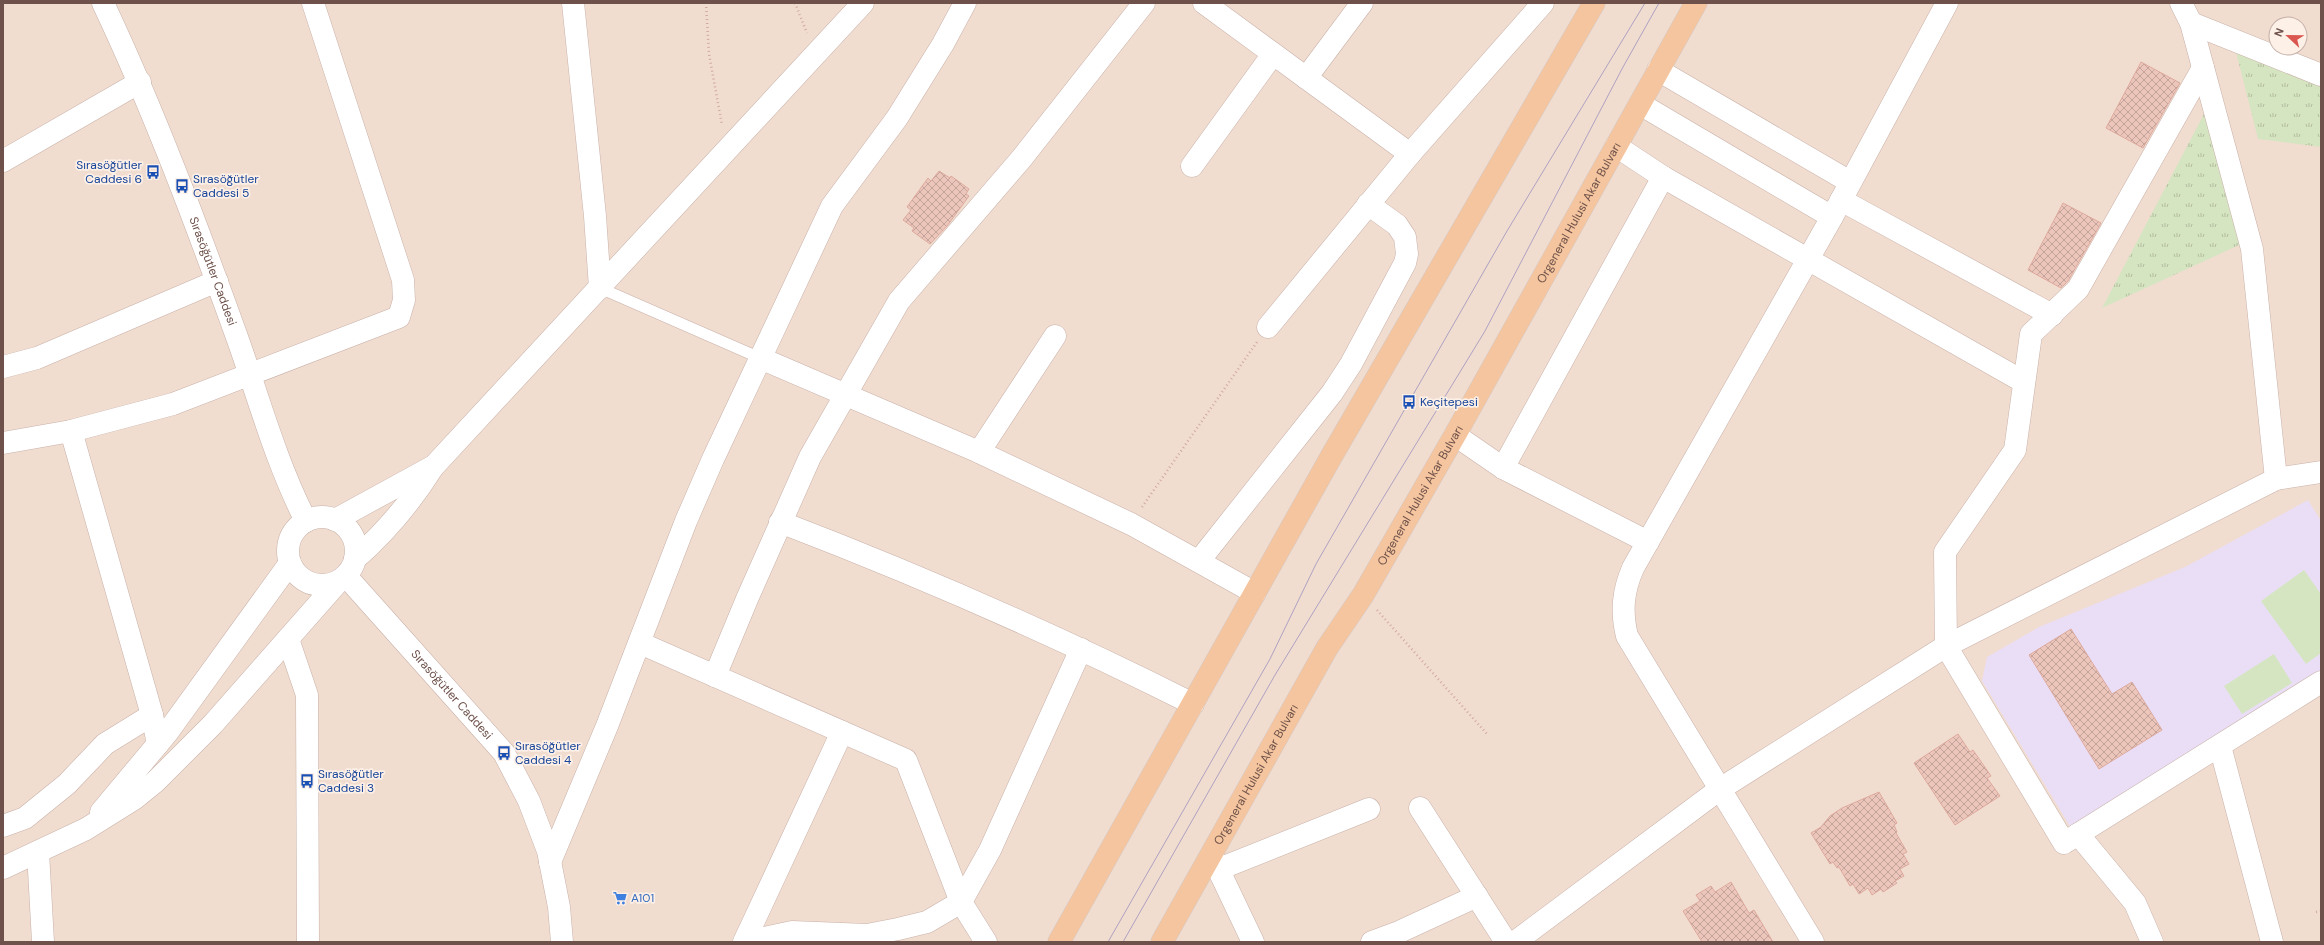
<svg xmlns="http://www.w3.org/2000/svg" width="2324" height="945" font-family="'DM Sans',sans-serif">
<style>
.residential{fill:#f1dcd0;fill-rule:evenodd}
.education{fill:#e9def6}
.grass{fill:url(#grass-tufts)}
.pitch{fill:#d6e5c1}
.building{fill:url(#building-cross-hatch);stroke:#deaa9d}
.lines{fill:none;stroke-linecap:round;stroke-linejoin:round}
.service-casing{stroke:#c9b2a9;stroke-width:12}
.minor-casing{stroke:#c9b2a9;stroke-width:23}
.tertiary-casing{stroke:#c9b2a9;stroke-width:23}
.primary-casing{stroke:#d4cbc9;stroke-width:23}
.path{stroke:#d1aa9f;stroke-width:2.5;stroke-dasharray:1 3;stroke-linecap:butt}
.service{stroke:#fff;stroke-width:11}
.minor{stroke:#fff;stroke-width:22}
.tertiary{stroke:#fff;stroke-width:22}
.primary{stroke:#f4c59e;stroke-width:22}
.tram{stroke:#ada2c1;stroke-width:1}
.labels{text-anchor:middle;dominant-baseline:central;stroke-width:3.5;stroke-linejoin:round;paint-order:stroke}
.transit-label{font-size:12px;fill:#164399;stroke:#fdf0e7;text-anchor:start}
.street-label{font-size:12px;fill:#6e514a;stroke:#fdf0e7}
.shop-label{font-size:12px;fill:#366cbe;stroke:#fdf0e7;text-anchor:start}
</style>
<defs>
<pattern id="grass-tufts" width="24" height="20" patternUnits="userSpaceOnUse"><rect width="24" height="20" fill="#d6e5c1"/><path d="M3 7l-1-3M5 7V3M7 7l1-3M15 17l-1-3M17 17v-4M19 17l1-3" fill="none" stroke="#b2bc9f"/></pattern>
<pattern id="building-cross-hatch" width="8" height="8" patternUnits="userSpaceOnUse"><rect width="8" height="8" fill="#edc6bb"/><path d="M0 0l8 8M0 8l8-8" fill="none" stroke="#c4a39a"/></pattern>
</defs>
<rect width="100%" height="100%" fill="#faece1"/>
<path class="residential" d="M3 3H2321V942H3ZM2276 24H2300V48H2276Z"/>
<path class="education" d="M2308 500 2321 521V676L2071 828 1982 681 1987 657 2039 627 2185 567Z"/>
<g class="grass">
<path d="M2236 52 2321 78V147L2258 139Z"/>
<path d="M2215 93 2248 241 2102 308Z"/>
</g>
<g class="pitch">
<path d="M2304 570 2321 594V653L2306 664 2261 601Z"/>
<path d="M2274 654 2292 683 2242 714 2224 686Z"/>
</g>
<g class="building">
<path d="M2141 62 2180 83 2143 148 2106 128Z"/>
<path d="M939 171 950 178 951 176 969 189 966 194 969 196 947 226 930 244 912 231 914 228 903 220 911 210 907 207 928 178 931 181Z"/>
<path d="M2063 203 2101 223 2068 281 2061 288 2028 270Z"/>
<path d="M2071 629 2112 694 2132 682 2162 730 2099 769 2029 655Z"/>
<path d="M1958 734 1970 752 1973 750 1991 776 1987 778 2000 796 1955 825 1914 763Z"/>
<path d="M1879 792 1897 823 1894 825 1897 832 1896 833 1907 852 1903 854 1909 864 1900 869 1904 876 1895 881 1897 883 1883 892 1881 889 1872 895 1868 888 1859 894 1853 884 1850 886 1839 867 1837 868 1833 862 1830 864 1811 833 1821 827 1830 816 1842 808Z"/>
<path d="M1731 882 1749 913 1754 910 1773 942H1702L1683 911 1700 901 1696 895 1711 886 1715 892Z"/>
</g>
<g class="lines">
<defs>
<path id="service" d="M600 288 760 358"/>
<g id="minor">
<path d="M573 3 595 216 600 288"/>
<path d="M1204 3 1410 154"/>
<path d="M2181 3 2191 23 2252 249 2276 479"/>
<path d="M2191 23 2321 75"/>
<path d="M2203 68 2078 289 2031 334 2015 450 1945 552 1946 646 2064 843 2321 682"/>
<path d="M1658 70 1850 182"/>
<path d="M1306 78 1362 3"/>
<path d="M1640 104 1832 217"/>
<path d="M1616 146 1663 177 2024 382"/>
<path d="M3 161 140 82"/>
<path d="M1192 166 1273 54"/>
<path d="M1841 200 2052 315"/>
<path d="M1268 327 1410 154 1543 3"/>
<path d="M760 358 979 452 1131 524 1255 593"/>
<path d="M3 367 37 358 217 281"/>
<path d="M71 431 152 715 158 744"/>
<path d="M1455 435 1503 468 1648 542"/>
<path d="M3 443 71 431 173 404 399 317 404 300 403 280 313 3"/>
<path d="M979 452 1055 336"/>
<path d="M1503 468 1663 177"/>
<path d="M780 522C921 576 1058 636 1193 704"/>
<path d="M1199 561 1332 393 1351 364 1405 263 1407 254 1405 237 1397 225 1368 204"/>
<path d="M288 639 307 695 308 942"/>
<path d="M640 643 906 760 961 902 986 942"/>
<path d="M715 676 747 599 810 457 899 301 1022 158 1144 3"/>
<path d="M2220 746 2272 942"/>
<path d="M1420 808 1506 942"/>
<path d="M101 812 167 733 290 563"/>
<path d="M3 826 25 818 67 784 105 744 152 715"/>
<path d="M2078 834 2135 903 2152 942"/>
<path d="M38 852 43 942"/>
<path d="M1212 856 1253 942"/>
<path d="M550 862 607 726 686 521 713 459 832 206 897 118 943 44 965 3"/>
<path d="M3 868 86 829 134 799 155 782 213 724 338 582"/>
<path d="M1219 869 1369 809"/>
<path d="M744 942 842 732"/>
<path d="M746 942 792 932 867 935 898 929 927 922 961 902 990 850 1081 649"/>
<path d="M1372 942 1399 932 1477 896"/>
<path d="M1515 942 1720 789 1946 646 2276 479 2321 472"/>
<path d="M1813 942 1627 636C1621 611 1623 591 1633 568L1832 217 1947 3"/>
</g>
<g id="tertiary">
<path id="s1" d="M103 3C155 113 197 226 238 340 260 402 276 462 306 521"/>
<circle cx="322" cy="551" r="34"/>
<path d="M335 520 432 467"/>
<path d="M355 559C386 532 411 502 433 467L863 3"/>
<path id="s2" d="M346 576 504 753 529 801 548 851 559 907 562 942"/>
</g>
<g id="primary">
<path d="M1059 942 1331 457 1594 3"/>
<path id="s3" d="M1162 942 1327 648 1363 595 1455 435 1696 3"/>
</g>
</defs>
<use href="#service" class="service-casing"/>
<use href="#minor" class="minor-casing"/>
<use href="#tertiary" class="tertiary-casing"/>
<use href="#primary" class="primary-casing"/>
<g class="path">
<path d="M706 3 709 54 722 125"/>
<path d="M795 3 807 33"/>
<path d="M1142 507 1257 342"/>
<path d="M1377 610 1487 734"/>
<path d="M2316 912 2321 911"/>
</g>
<use href="#service" class="service"/>
<use href="#minor" class="minor"/>
<use href="#tertiary" class="tertiary"/>
<use href="#primary" class="primary"/>
<g class="tram">
<path d="M1108 942 1270 659 1316 564 1507 231 1645 3"/>
<path d="M1123 942 1275 675 1485 331 1623 67 1659 3"/>
</g>
</g>
<defs>
<symbol id="bus-bare" viewBox="-9 -9 18 18"><path d="M-5-6H5V4H4V6H2V4H-2V6H-4V4H-5ZM-3.5-4V0h7V-4ZM-3.5 1.2v1.5H-2V1.2ZM2 1.2v1.5H3.5V1.2Z" fill="#1a4fb4" stroke="#fdf0e7" stroke-width="2.5" paint-order="stroke"/></symbol>
<symbol id="supermarket-bare" viewBox="-9 -9 18 18"><path d="M-6-5.5h2.5l.6 2H6L4.5 2H-2.5L-4.4-4H-6ZM-1.5 3.2a1.3 1.3 0 1 0 .1 0ZM3 3.2a1.3 1.3 0 1 0 .1 0Z" fill="#3f7fe0" stroke="#fdf0e7" stroke-width="2.5" paint-order="stroke"/></symbol>
</defs>
<g fill-rule="evenodd">
<use href="#bus-bare" x="143" y="162" width="20" height="20"/>
<use href="#bus-bare" x="172" y="176" width="20" height="20"/>
<use href="#bus-bare" x="1399" y="392" width="20" height="20"/>
<use href="#bus-bare" x="494" y="743" width="20" height="20"/>
<use href="#bus-bare" x="297" y="771" width="20" height="20"/>
<use href="#supermarket-bare" x="610" y="888" width="20" height="20"/>
</g>
<g class="labels">
<g class="transit-label">
<text x="142" y="165" text-anchor="end">Sırasöğütler<tspan x="142" dy="14">Caddesi 6</tspan></text>
<text x="193" y="179">Sırasöğütler<tspan x="193" dy="14">Caddesi 5</tspan></text>
<text x="1420" y="402">Keçitepesi</text>
<text x="515" y="746">Sırasöğütler<tspan x="515" dy="14">Caddesi 4</tspan></text>
<text x="318" y="774">Sırasöğütler<tspan x="318" dy="14">Caddesi 3</tspan></text>
</g>
<g class="street-label">
<text stroke="none"><textPath href="#s3" startOffset="840">Orgeneral Hulusi Akar Bulvarı</textPath></text>
<text stroke="none"><textPath href="#s1" startOffset="290">Sırasöğütler Caddesi</textPath></text>
<text stroke="none"><textPath href="#s3" startOffset="516">Orgeneral Hulusi Akar Bulvarı</textPath></text>
<text stroke="none"><textPath href="#s2" startOffset="159">Sırasöğütler Caddesi</textPath></text>
<text stroke="none"><textPath href="#s3" startOffset="192">Orgeneral Hulusi Akar Bulvarı</textPath></text>
</g>
<g class="shop-label">
<text x="631" y="898">A101</text>
</g>
</g>
<rect width="2324" height="945" fill="none" stroke="#6e514a" stroke-width="8"/>
<g transform="translate(2288 36) rotate(292)"><circle r="19" fill="#fdf0e7" stroke="#c4b0a8"/>
<path d="M0-3L7 15L0 10L-7 15Z" fill="#da564f"/>
<text y="-6" font-size="11" font-weight="bold" text-anchor="middle" fill="#6e514a">N</text>
</g>
</svg>
